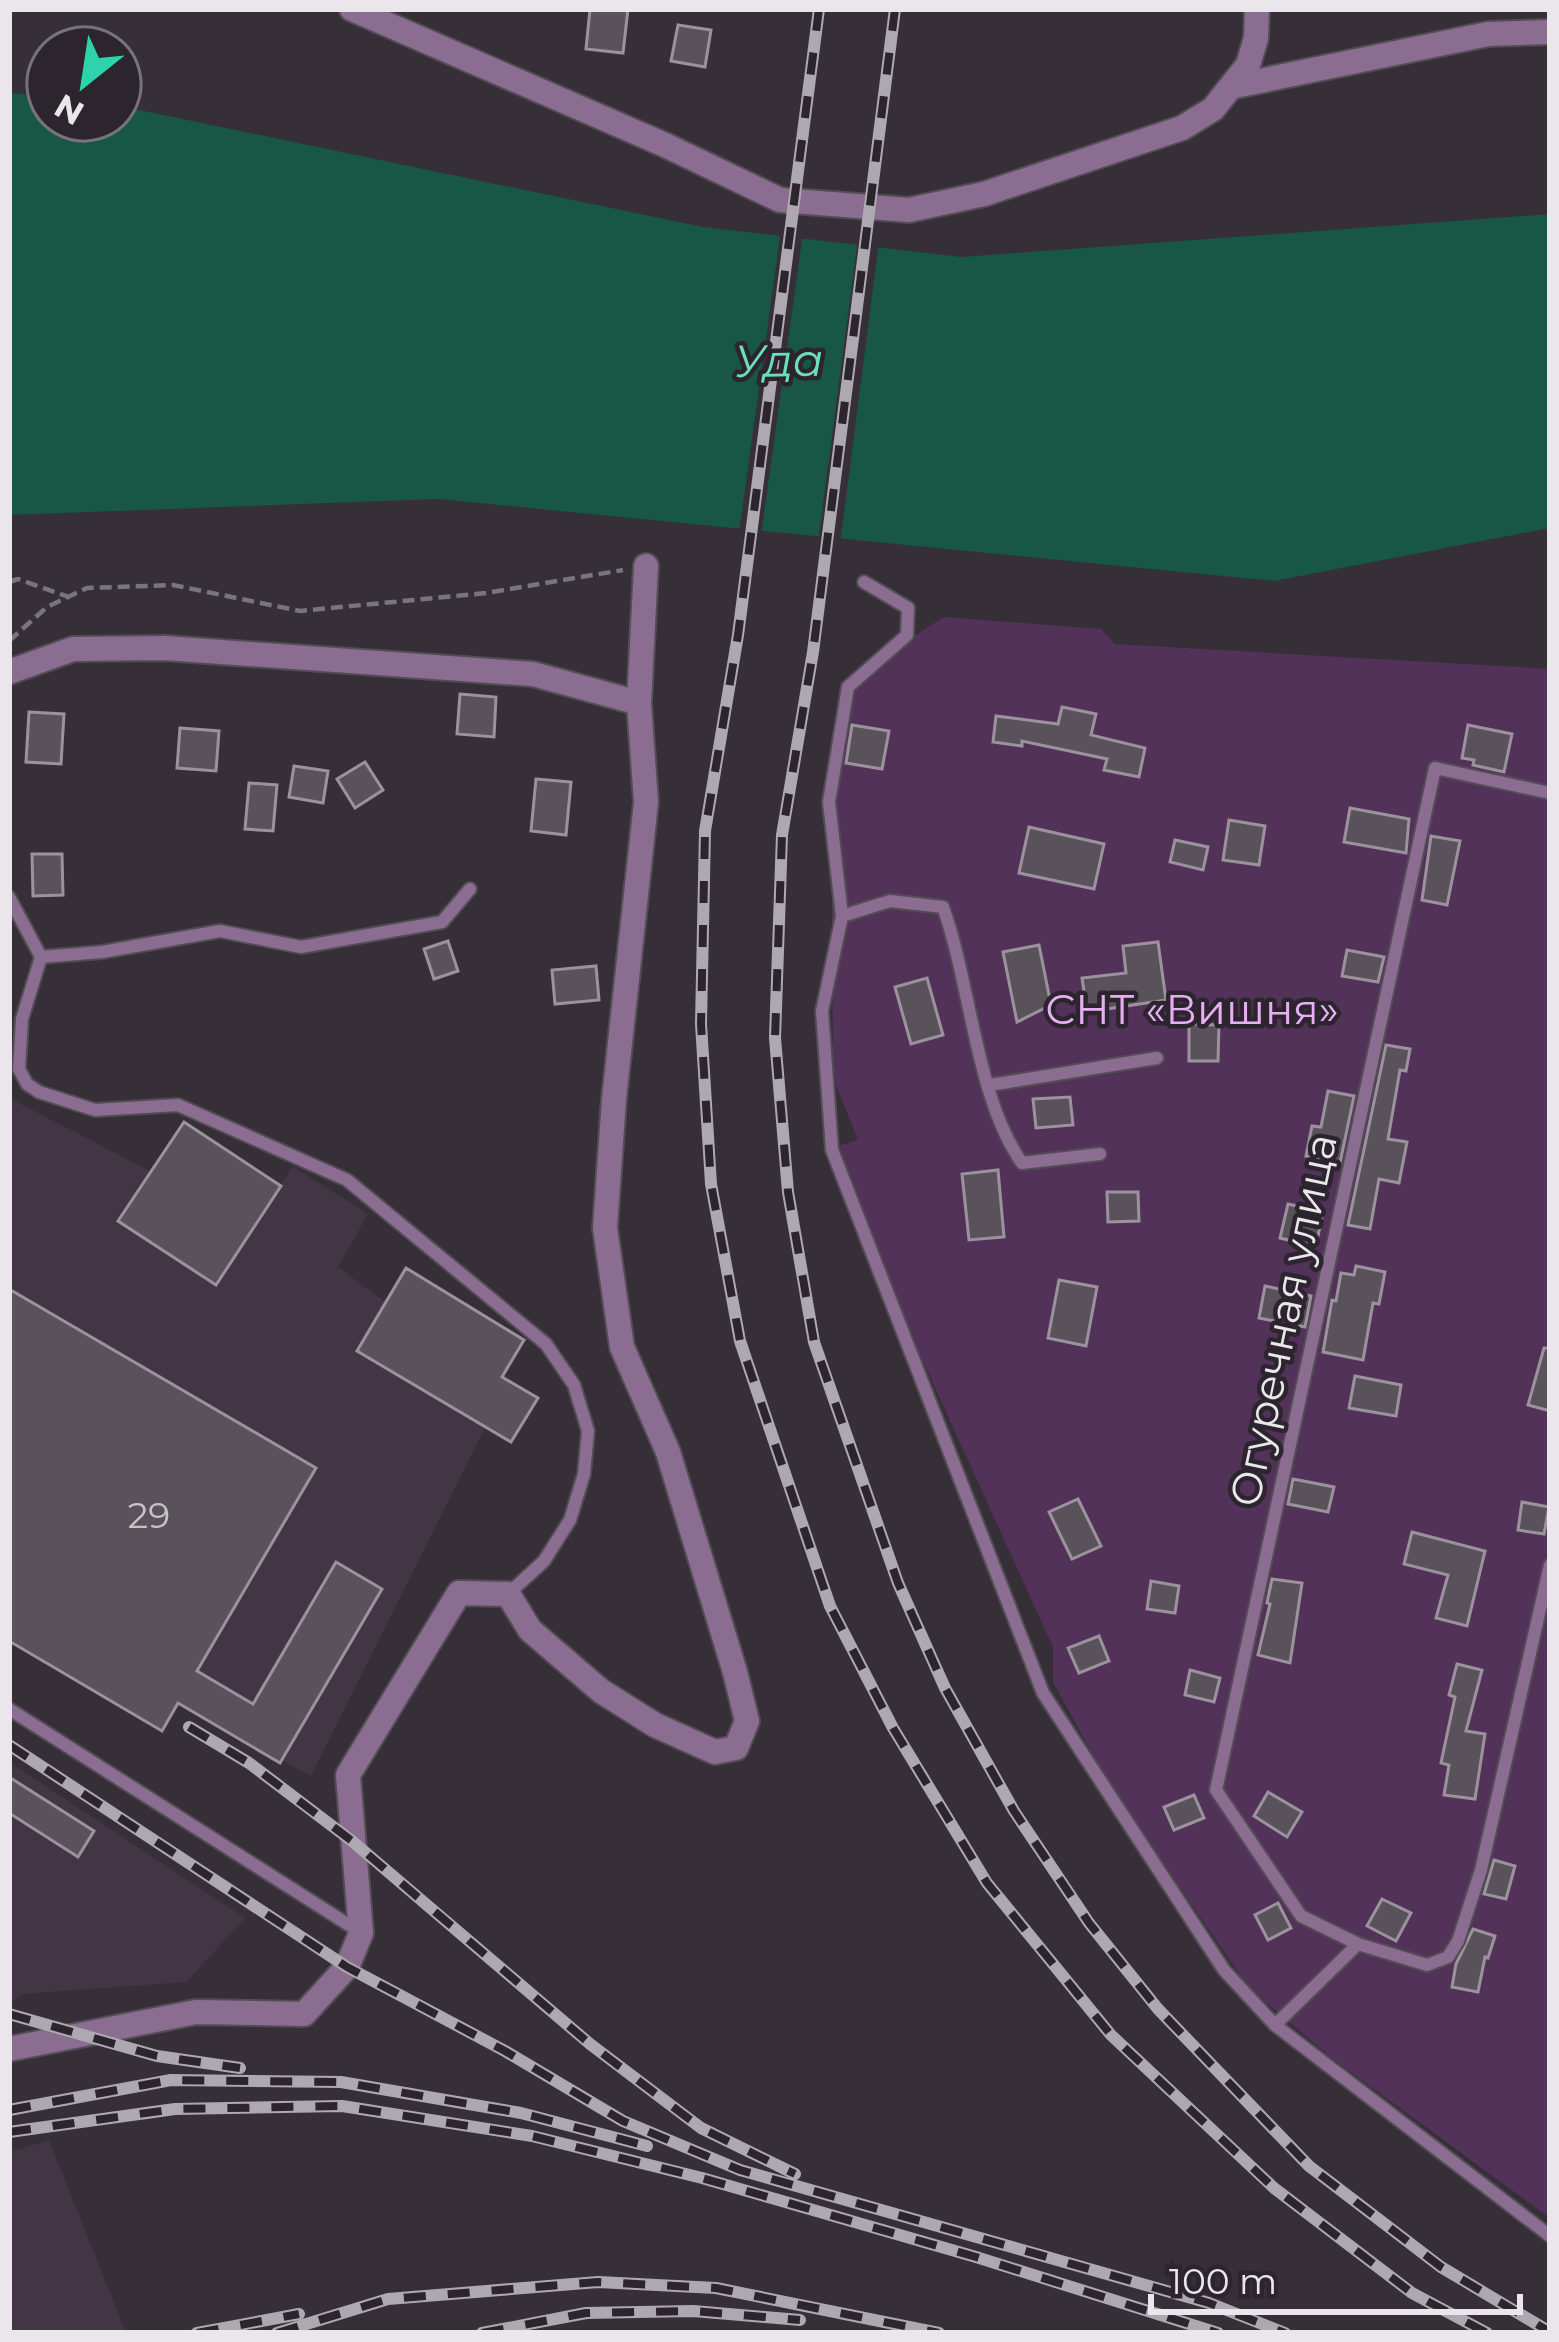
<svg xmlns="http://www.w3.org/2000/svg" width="1559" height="2342" font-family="Montserrat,sans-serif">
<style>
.built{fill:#423644}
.green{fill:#53325a}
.water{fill:#185645}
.pier{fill:#362f38}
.building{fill:#5a525b;stroke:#9b929d;stroke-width:3}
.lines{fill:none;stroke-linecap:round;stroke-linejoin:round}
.service-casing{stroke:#534c55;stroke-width:16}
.minor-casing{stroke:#534c55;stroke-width:28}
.tertiary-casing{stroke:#534c55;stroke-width:28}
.path{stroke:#7a747c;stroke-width:4.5;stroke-dasharray:12 6;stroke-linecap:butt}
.service{stroke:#8b6d92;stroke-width:12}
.minor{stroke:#8b6d92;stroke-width:24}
.tertiary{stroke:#8b6d92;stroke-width:24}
.rail-casing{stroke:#aea9b0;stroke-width:12}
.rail{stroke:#2c252e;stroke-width:8;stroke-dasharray:22;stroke-linecap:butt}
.labels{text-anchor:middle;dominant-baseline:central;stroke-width:9;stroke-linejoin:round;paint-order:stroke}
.number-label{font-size:36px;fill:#c7c1c8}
.park-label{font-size:42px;fill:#e8adf5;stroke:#2c252e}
.street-label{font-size:42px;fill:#ebe6ec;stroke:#2c252e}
.water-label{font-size:45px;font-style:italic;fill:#6cdebb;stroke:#2c252e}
</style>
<rect width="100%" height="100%" fill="#362f38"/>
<g class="built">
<path d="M9 1098 150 1171 184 1122 281 1185 292 1166 368 1214 338 1267 385 1302 406 1268 525 1339 503 1376 537 1398 511 1442 485 1428 311 1776 179 1704 162 1731 9 1641Z"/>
<path d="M9 1762 245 1918 186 1982 21 1994 9 2004Z"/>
<path d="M49 2140 126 2333H9V2152Z"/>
</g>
<path class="green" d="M944 617 1101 629 1115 644 1550 669V2218L1333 2059 1250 1989 1111 1788 1053 1682V1647L897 1304 839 1146 858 1140 836 1085 833 1062 831 769 845 697 911 638Z"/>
<path class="water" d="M9 93 48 96V120H120V106L703 227 961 257 1550 214V528L1274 581 438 499 9 515Z"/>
<g class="pier">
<path d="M781 230 803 233 761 535 739 533Z"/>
<path d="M858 239 879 242 840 544 818 542Z"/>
</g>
<g class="building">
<path d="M590 9H628L623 53 586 49Z"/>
<path d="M678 25 711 30 705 67 671 61Z"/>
<path d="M460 694 496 697 494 737 457 734Z"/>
<path d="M1062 707 1096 714 1091 735 1145 748 1139 777 1104 770 1107 759 1022 741V746L993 742 996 716 1058 724Z"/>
<path d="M29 712 64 714 61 764 26 762Z"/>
<path d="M852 725 889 731 882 769 846 763Z"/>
<path d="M1468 725 1512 734 1504 772 1473 765 1474 760 1462 758Z"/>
<path d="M180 728 219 731 216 771 177 768Z"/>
<path d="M365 762 383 790 355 808 337 779Z"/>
<path d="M294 766 328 771 323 803 289 797Z"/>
<path d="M536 779 571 782 566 835 531 831Z"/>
<path d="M249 783 277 785 273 831 245 829Z"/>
<path d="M1350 808 1409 819 1406 853 1344 842Z"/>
<path d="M1229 820 1265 826 1259 865 1223 860Z"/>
<path d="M1029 827 1104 844 1094 889 1019 873Z"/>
<path d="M1431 836 1460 841 1447 905 1422 900Z"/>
<path d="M1175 840 1208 847 1203 870 1170 862Z"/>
<path d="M32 854H62L63 895 33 896Z"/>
<path d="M448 941 458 971 434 979 424 949Z"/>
<path d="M1158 942 1166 1000 1087 1012 1082 978 1126 973 1123 946Z"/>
<path d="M1039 945 1051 1005 1017 1022 1003 952Z"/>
<path d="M1347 950 1384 957 1378 982 1342 976Z"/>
<path d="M596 966 599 1000 555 1004 552 970Z"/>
<path d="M927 978 943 1035 911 1044 895 987Z"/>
<path d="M1189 1024 1219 1025 1218 1061H1189Z"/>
<path d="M1386 1045 1410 1049 1406 1071 1400 1070 1388 1139 1407 1142 1399 1183 1379 1179 1370 1229 1348 1225Z"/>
<path d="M1328 1091 1354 1096 1340 1163 1306 1156 1312 1126 1321 1127Z"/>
<path d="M1070 1097 1073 1125 1036 1128 1033 1099Z"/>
<path d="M184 1122 281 1186 216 1285 118 1221Z"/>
<path d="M998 1170 1004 1237 969 1240 962 1174Z"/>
<path d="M1107 1192H1138L1139 1221 1108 1222Z"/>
<path d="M1288 1204 1323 1212 1316 1246 1280 1238Z"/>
<path d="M1356 1266 1385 1272 1379 1304 1373 1303 1363 1360 1323 1352 1332 1300 1336 1301 1341 1273 1354 1275Z"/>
<path d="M406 1268 524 1340 502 1377 538 1398 511 1442 357 1351Z"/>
<path d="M1059 1280 1097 1287 1086 1346 1048 1338Z"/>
<path d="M1265 1286 1311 1296 1305 1327 1259 1318Z"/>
<path d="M9 1289 316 1468 197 1671 253 1704 336 1562 382 1589 280 1763 178 1703 162 1731 9 1641Z"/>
<path d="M1544 1348H1550V1411L1528 1405Z"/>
<path d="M1355 1376 1401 1385 1396 1416 1349 1408Z"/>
<path d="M1293 1479 1334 1487 1328 1512 1288 1504Z"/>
<path d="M1078 1499 1101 1546 1072 1559 1049 1512Z"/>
<path d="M1522 1502 1549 1507 1544 1534 1518 1530Z"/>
<path d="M1412 1532 1485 1551 1467 1626 1436 1618 1448 1575 1404 1564Z"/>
<path d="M1272 1579 1302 1583 1290 1663 1258 1655 1270 1604 1267 1603Z"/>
<path d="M1151 1581 1179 1586 1175 1613 1147 1609Z"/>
<path d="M1099 1636 1109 1661 1079 1673 1068 1648Z"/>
<path d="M1457 1664 1482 1670 1466 1731 1485 1734 1475 1799 1444 1795 1449 1765 1441 1763 1455 1697 1449 1695Z"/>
<path d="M1190 1670 1220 1678 1214 1702 1185 1695Z"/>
<path d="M9 1777 94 1831 78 1857 9 1813Z"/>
<path d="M1268 1792 1302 1812 1287 1837 1254 1816Z"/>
<path d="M1194 1795 1204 1818 1174 1830 1164 1807Z"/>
<path d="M1494 1860 1515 1866 1506 1899 1484 1894Z"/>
<path d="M1382 1899 1411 1913 1396 1941 1367 1926Z"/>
<path d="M1278 1903 1291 1928 1268 1940 1255 1915Z"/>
<path d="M1473 1929 1495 1936 1488 1958 1485 1957 1478 1992 1452 1987 1456 1964Z"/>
</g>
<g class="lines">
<defs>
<g id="service">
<path d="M1550 793 1435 768 1216 1790 1301 1916 1358 1944 1427 1965 1448 1957 1458 1941 1481 1870 1550 1565"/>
<path d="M9 897 41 957 102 952 220 931 301 947 442 922 470 889"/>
<path d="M842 916 829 802 848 687 907 635 908 608 864 582"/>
<path d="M41 957 22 1019 19 1069 27 1084 39 1092 95 1110 178 1105 347 1180 546 1344 574 1385 588 1431 584 1474 570 1520 544 1561 508 1594"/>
<path d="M990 1085 1157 1058"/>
<path d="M1100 1154 1022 1163C976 1098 971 985 943 907L890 901 842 916 822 1011 832 1150 1043 1693 1224 1970 1275 2025 1550 2236"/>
<path d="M9 1709 360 1932"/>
<path d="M1275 2025 1358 1944"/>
</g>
<g id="minor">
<path d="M1235 86 1488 34 1550 32"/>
<path d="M9 672 73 649 165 648 533 674 639 703"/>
<path d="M9 2049 196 2012 304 2014 347 1967 361 1933 348 1775 459 1593 508 1594 530 1630 601 1691 655 1725 715 1752 736 1748 747 1721 735 1672 668 1452 622 1347 605 1228 614 1099 646 802 639 703 646 566"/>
</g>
<path id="tertiary" d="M352 9 665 145 780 200 909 210 984 194 1182 128 1213 109 1248 65 1256 38 1257 9"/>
</defs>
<use href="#service" class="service-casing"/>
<use href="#minor" class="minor-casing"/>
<use href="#tertiary" class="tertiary-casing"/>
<g class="path">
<path d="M9 582 18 579 69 597"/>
<path d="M9 641 47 607 87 588 173 585 300 611 486 593 623 570"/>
</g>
<use href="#service" class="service"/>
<use href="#minor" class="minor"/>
<use href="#tertiary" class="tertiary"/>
<defs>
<g id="rail">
<path d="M819 9 738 635 705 831 701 1024 711 1184 740 1341 830 1606 893 1728 987 1883 1111 2035 1274 2188 1412 2293 1487 2333"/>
<path d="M895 9 813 652 782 835 775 1038 788 1192 814 1342 898 1583 945 1688 1014 1811 1089 1923 1158 2009 1309 2166 1441 2267 1550 2332"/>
<path d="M189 1727 249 1763 352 1841 590 2044 701 2128 795 2174"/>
<path d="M9 1745 347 1967 505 2051 623 2121 740 2170 1209 2303 1285 2333"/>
<path d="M9 2014 157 2056 240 2068"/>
<path d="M9 2110 171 2080 341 2082 521 2113 647 2146"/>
<path d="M9 2132 175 2109 342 2106 532 2136 702 2178 976 2257 1218 2333"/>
<path d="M197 2333 299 2314"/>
<path d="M277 2333 388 2299 598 2282 716 2288 939 2333"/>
<path d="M482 2333 586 2313 693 2311 800 2320"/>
</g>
</defs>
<use href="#rail" class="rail-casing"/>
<use href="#rail" class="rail"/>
</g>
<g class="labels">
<g class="number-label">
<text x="149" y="1515">29</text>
</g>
<g class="park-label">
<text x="1192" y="1009">СНТ «Вишня»</text>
</g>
<g class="street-label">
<text transform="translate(1283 1320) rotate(-78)">Огуречная улица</text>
</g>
<g class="water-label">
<text transform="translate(779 360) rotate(-1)">Уда</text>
</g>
</g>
<rect width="1559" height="2342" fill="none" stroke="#ebe6ec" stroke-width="24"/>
<g transform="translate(84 84) rotate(210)"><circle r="57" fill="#2c252e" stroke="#78727a" stroke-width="3"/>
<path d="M0-9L21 45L0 30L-21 45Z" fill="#2dd4ab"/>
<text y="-18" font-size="33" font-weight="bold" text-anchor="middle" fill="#ebe6ec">N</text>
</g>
<path d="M1151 2294v18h369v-18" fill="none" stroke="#ebe6ec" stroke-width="6"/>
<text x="1169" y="2294" font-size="36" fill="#ebe6ec" stroke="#2c252e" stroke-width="9" paint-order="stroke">100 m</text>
</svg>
